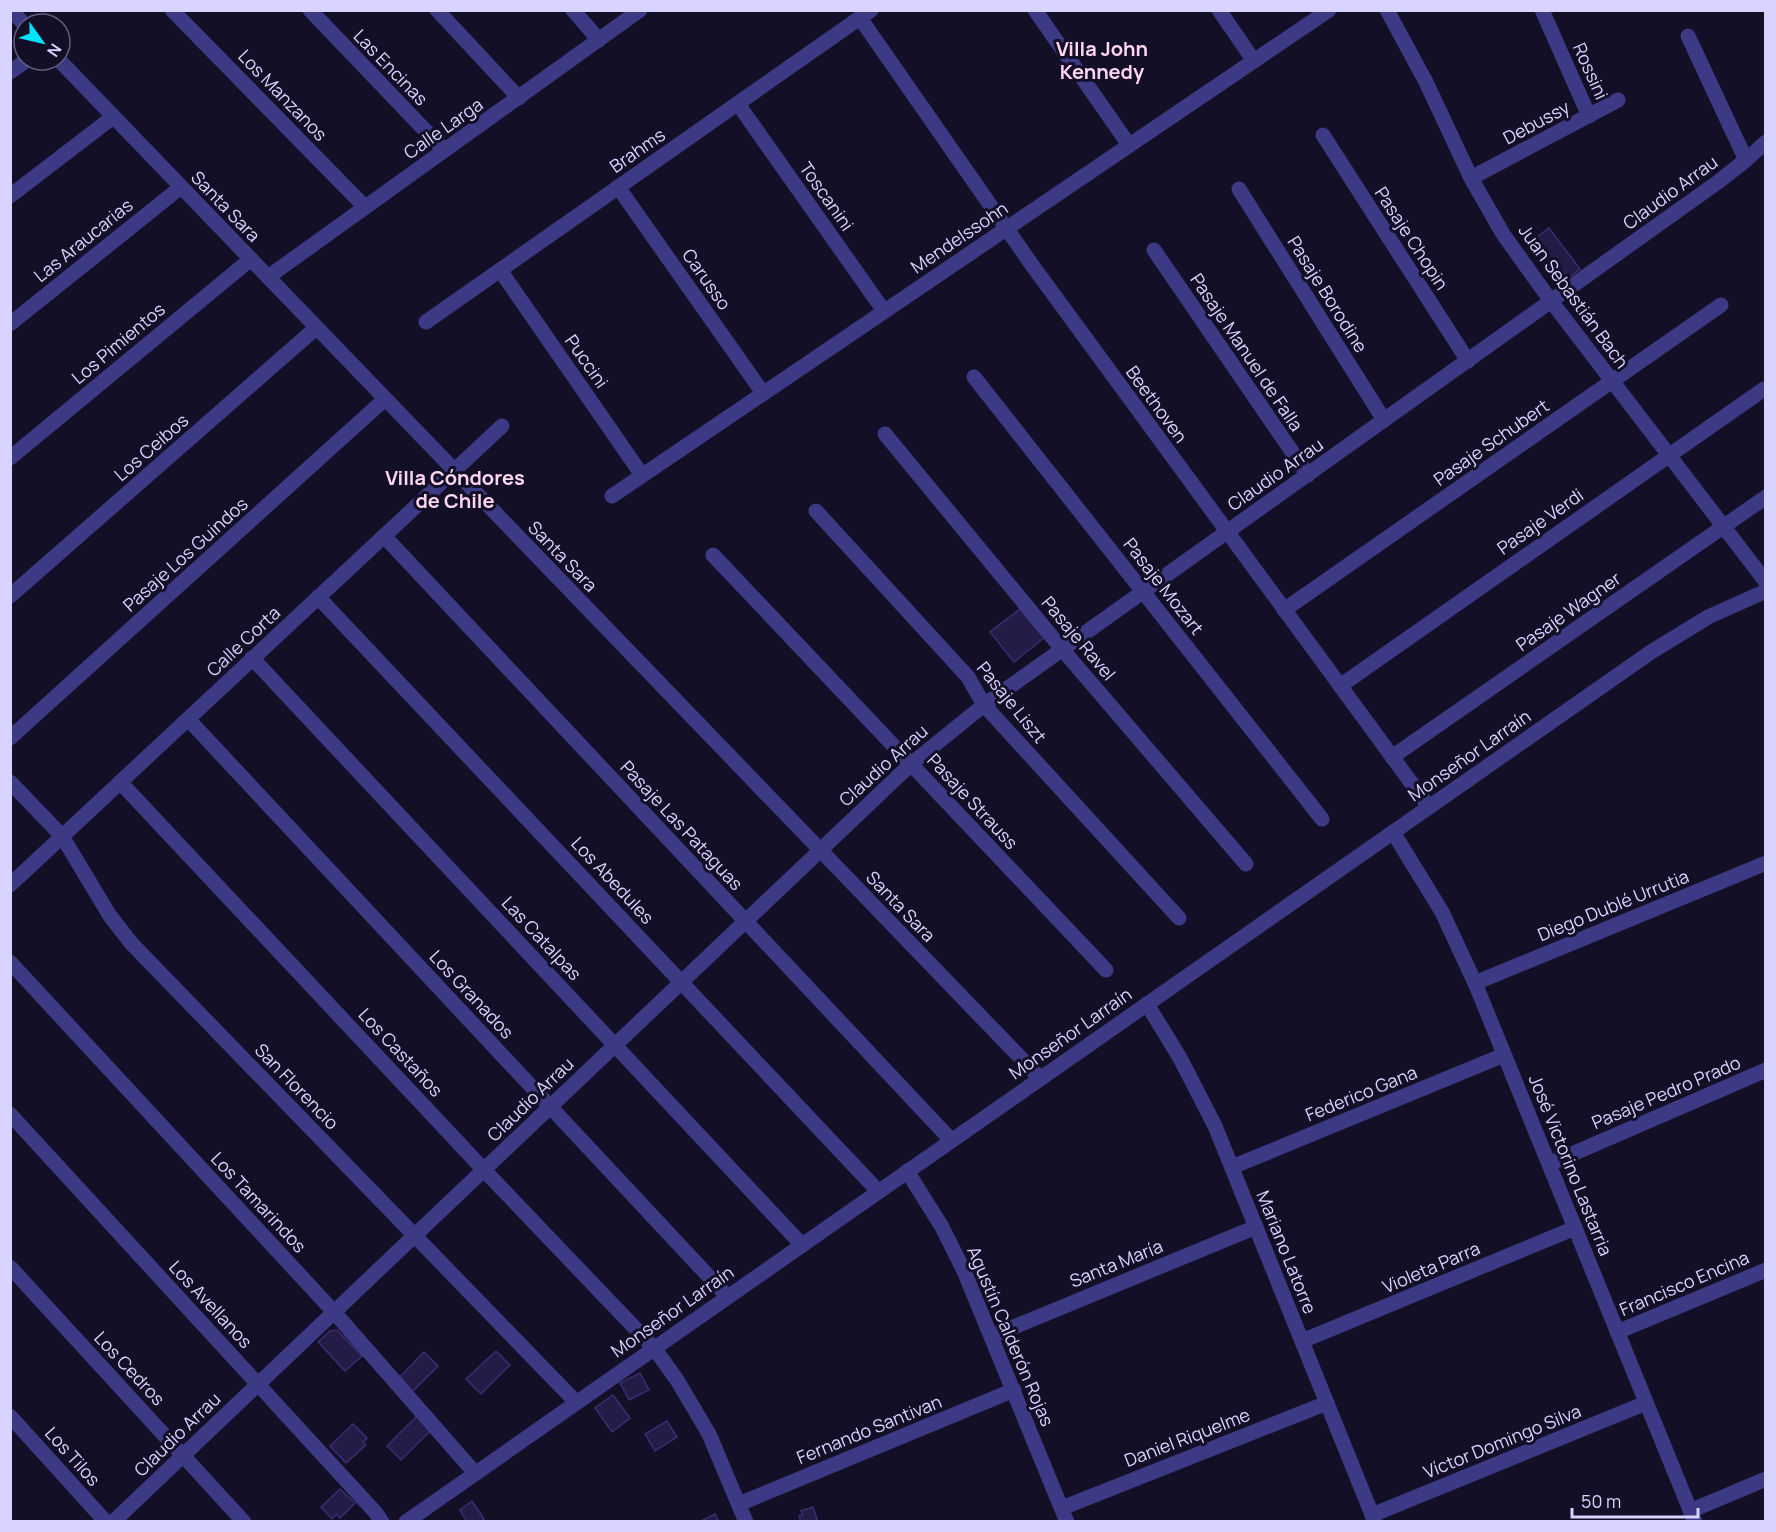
<svg xmlns="http://www.w3.org/2000/svg" width="1776" height="1532" font-family="Manrope,sans-serif">
<style>
.building{fill:#241b47;stroke:#3b2d73;stroke-width:1.5}
.lines{fill:none;stroke-linecap:round;stroke-linejoin:round}
.minor{stroke:#3d3a85;stroke-width:15}
.labels{text-anchor:middle;dominant-baseline:central;stroke-width:6;stroke-linejoin:round;paint-order:stroke}
.street-label{font-size:18px;fill:#d9d4ff;stroke:#130f26}
.neighbourhood-label{font-size:20px;font-weight:bold;fill:#ffd6f0;stroke:#130f26}
</style>
<rect width="100%" height="100%" fill="#130f26"/>
<g class="building">
<path d="M1549 228 1580 269 1568 278 1564 272 1555 279 1529 243Z"/>
<path d="M1020 609 1044 638 1014 662 990 632Z"/>
<path d="M337 1330 362 1356 345 1371 318 1342 330 1331Z"/>
<path d="M496 1351 510 1365 481 1394 466 1379Z"/>
<path d="M424 1352 438 1366 412 1392 398 1379Z"/>
<path d="M640 1373 649 1390 629 1400 620 1383Z"/>
<path d="M613 1395 630 1418 612 1432 595 1408Z"/>
<path d="M417 1416 431 1430 401 1460 387 1446Z"/>
<path d="M667 1421 677 1437 655 1451 645 1434Z"/>
<path d="M353 1424 367 1438 363 1442 366 1445 346 1463 330 1446Z"/>
<path d="M340 1489 355 1503 340 1518 337 1514 332 1519 321 1507Z"/>
<path d="M472 1501 484 1519 480 1522H467L460 1510Z"/>
<path d="M813 1507 818 1522H801L799 1516 803 1515 801 1511Z"/>
<path d="M715 1514 719 1522H699Z"/>
</g>
<g class="lines">
<g class="minor">
<path d="M11 10 24 24"/>
<path d="M172 10 365 207"/>
<path d="M310 10 444 150"/>
<path d="M437 10 519 98"/>
<path d="M573 10 599 40"/>
<path d="M1035 10 1129 145"/>
<path d="M1219 10 1254 61"/>
<path d="M1387 10 1426 82 1471 178 1503 234 1551 301 1766 582"/>
<path d="M1542 10 1589 116"/>
<path d="M860 18 1032 265 1429 807"/>
<path d="M1688 36 1746 160"/>
<path d="M59 60 1040 1078"/>
<path d="M10 72 27 60"/>
<path d="M738 104 884 311"/>
<path d="M1323 135 1468 361"/>
<path d="M1471 178 1618 100"/>
<path d="M618 187 763 393"/>
<path d="M1239 189 1384 420"/>
<path d="M10 196 113 117"/>
<path d="M1154 250 1308 475"/>
<path d="M500 270 642 475"/>
<path d="M268 277 640 10"/>
<path d="M426 322 871 10"/>
<path d="M10 324 181 187"/>
<path d="M974 377 1322 819"/>
<path d="M885 434 1062 649 1246 864"/>
<path d="M10 458 251 259"/>
<path d="M612 496 1329 10"/>
<path d="M816 511 968 677 984 705 1179 918"/>
<path d="M384 536 951 1140"/>
<path d="M713 555 1106 970"/>
<path d="M10 596 316 328"/>
<path d="M318 597 878 1191"/>
<path d="M1284 610 1721 305"/>
<path d="M252 658 802 1245"/>
<path d="M1340 686 1764 389"/>
<path d="M188 719 727 1296"/>
<path d="M10 738 385 399"/>
<path d="M1392 757 1766 497"/>
<path d="M10 782 62 836 110 916 132 944 576 1402"/>
<path d="M120 782 484 1170 654 1348 677 1380 709 1434 746 1522"/>
<path d="M1393 832 1442 912 1475 983 1695 1522"/>
<path d="M10 885 502 426"/>
<path d="M10 962 334 1312 475 1473"/>
<path d="M1475 983 1766 863"/>
<path d="M1147 1004 1180 1058 1215 1126 1375 1522"/>
<path d="M10 1114 376 1513 382 1522"/>
<path d="M1549 1164 1766 1070"/>
<path d="M1232 1167 1504 1055"/>
<path d="M907 1171 942 1227 964 1271 1067 1522"/>
<path d="M10 1267 244 1522"/>
<path d="M1617 1332 1766 1270"/>
<path d="M992 1336 1256 1227"/>
<path d="M1302 1341 1575 1228"/>
<path d="M10 1416 106 1522"/>
<path d="M739 1504 1014 1390"/>
<path d="M1062 1508 1327 1403"/>
<path d="M1690 1511 1766 1479"/>
<path d="M1372 1515 1646 1403"/>
<path d="M113 1522 911 764 984 705 1718 182 1746 160 1766 142"/>
<path d="M406 1522 1651 652 1708 617 1766 591"/>
</g>
</g>
<g class="labels">
<g class="street-label">
<text transform="translate(391 67) rotate(46)">Las Encinas</text>
<text transform="translate(1591 71) rotate(66)">Rossini</text>
<text transform="translate(283 95) rotate(46)">Los Manzanos</text>
<text transform="translate(1536 122) rotate(-28)">Debussy</text>
<text transform="translate(443 128) rotate(-35)">Calle Larga</text>
<text transform="translate(637 150) rotate(-35)">Brahms</text>
<text transform="translate(1670 192) rotate(-36)">Claudio Arrau</text>
<text transform="translate(827 196) rotate(55)">Toscanini</text>
<text transform="translate(226 206) rotate(46)">Santa Sara</text>
<text transform="translate(959 237) rotate(-34)">Mendelssohn</text>
<text transform="translate(1412 238) rotate(57)">Pasaje Chopin</text>
<text transform="translate(83 240) rotate(-39)">Las Araucarias</text>
<text transform="translate(707 279) rotate(55)">Carusso</text>
<text transform="translate(1328 294) rotate(58)">Pasaje Borodine</text>
<text transform="translate(1574 296) rotate(54)">Juan Sebastián Bach</text>
<text transform="translate(118 343) rotate(-40)">Los Pimientos</text>
<text transform="translate(1247 352) rotate(56)">Pasaje Manuel de Falla</text>
<text transform="translate(587 361) rotate(55)">Puccini</text>
<text transform="translate(1157 404) rotate(54)">Beethoven</text>
<text transform="translate(1491 442) rotate(-35)">Pasaje Schubert</text>
<text transform="translate(151 447) rotate(-41)">Los Ceibos</text>
<text transform="translate(1275 474) rotate(-35)">Claudio Arrau</text>
<text transform="translate(1540 521) rotate(-35)">Pasaje Verdi</text>
<text transform="translate(185 554) rotate(-42)">Pasaje Los Guindos</text>
<text transform="translate(563 556) rotate(46)">Santa Sara</text>
<text transform="translate(1164 586) rotate(52)">Pasaje Mozart</text>
<text transform="translate(1568 611) rotate(-35)">Pasaje Wagner</text>
<text transform="translate(1079 638) rotate(50)">Pasaje Ravel</text>
<text transform="translate(243 641) rotate(-43)">Calle Corta</text>
<text transform="translate(1012 702) rotate(51)">Pasaje Liszt</text>
<text transform="translate(1469 755) rotate(-35)">Monseñor Larraín</text>
<text transform="translate(883 765) rotate(-42)">Claudio Arrau</text>
<text transform="translate(973 801) rotate(47)">Pasaje Strauss</text>
<text transform="translate(682 825) rotate(47)">Pasaje Las Pataguas</text>
<text transform="translate(613 880) rotate(47)">Los Abedules</text>
<text transform="translate(1613 905) rotate(-22)">Diego Dublé Urrutia</text>
<text transform="translate(901 906) rotate(46)">Santa Sara</text>
<text transform="translate(542 938) rotate(47)">Las Catalpas</text>
<text transform="translate(472 994) rotate(47)">Los Granados</text>
<text transform="translate(1070 1033) rotate(-35)">Monseñor Larraín</text>
<text transform="translate(401 1052) rotate(47)">Los Castaños</text>
<text transform="translate(297 1086) rotate(46)">San Florencio</text>
<text transform="translate(1666 1092) rotate(-23)">Pasaje Pedro Prado</text>
<text transform="translate(1361 1093) rotate(-22)">Federico Gana</text>
<text transform="translate(530 1099) rotate(-44)">Claudio Arrau</text>
<text transform="translate(1571 1165) rotate(68)">José Victorino Lastarria</text>
<text transform="translate(259 1202) rotate(47)">Los Tamarindos</text>
<text transform="translate(1287 1252) rotate(68)">Mariano Latorre</text>
<text transform="translate(1116 1263) rotate(-22)">Santa María</text>
<text transform="translate(1431 1267) rotate(-23)">Violeta Parra</text>
<text transform="translate(1684 1283) rotate(-23)">Francisco Encina</text>
<text transform="translate(211 1304) rotate(47)">Los Avellanos</text>
<text transform="translate(672 1311) rotate(-35)">Monseñor Larraín</text>
<text transform="translate(1011 1336) rotate(67)">Agustín Calderón Rojas</text>
<text transform="translate(130 1368) rotate(47)">Los Cedros</text>
<text transform="translate(869 1429) rotate(-22)">Fernando Santivan</text>
<text transform="translate(177 1434) rotate(-44)">Claudio Arrau</text>
<text transform="translate(1187 1437) rotate(-21)">Daniel Riquelme</text>
<text transform="translate(1502 1441) rotate(-22)">Víctor Domingo Silva</text>
<text transform="translate(73 1456) rotate(48)">Los Tilos</text>
</g>
<g class="neighbourhood-label">
<text x="1102" y="48">Villa John<tspan x="1102" dy="23">Kennedy</tspan></text>
<text x="455" y="477">Villa Cóndores<tspan x="455" dy="23">de Chile</tspan></text>
</g>
</g>
<rect width="1776" height="1532" fill="none" stroke="#d9d4ff" stroke-width="24"/>
<g transform="translate(42 42) rotate(124)"><circle r="28" fill="#130f26" stroke="#625e7d" stroke-width="1.5"/>
<path d="M0-4.5L10 22L0 15L-10 22Z" fill="#00e5ff"/>
<text y="-9" font-size="16" font-weight="bold" text-anchor="middle" fill="#d9d4ff">N</text>
</g>
<path d="M1572 1508v9h126v-9" fill="none" stroke="#d9d4ff" stroke-width="3"/>
<text x="1581" y="1508" font-size="18" fill="#d9d4ff" stroke="#130f26" stroke-width="4.5" paint-order="stroke">50 m</text>
</svg>
